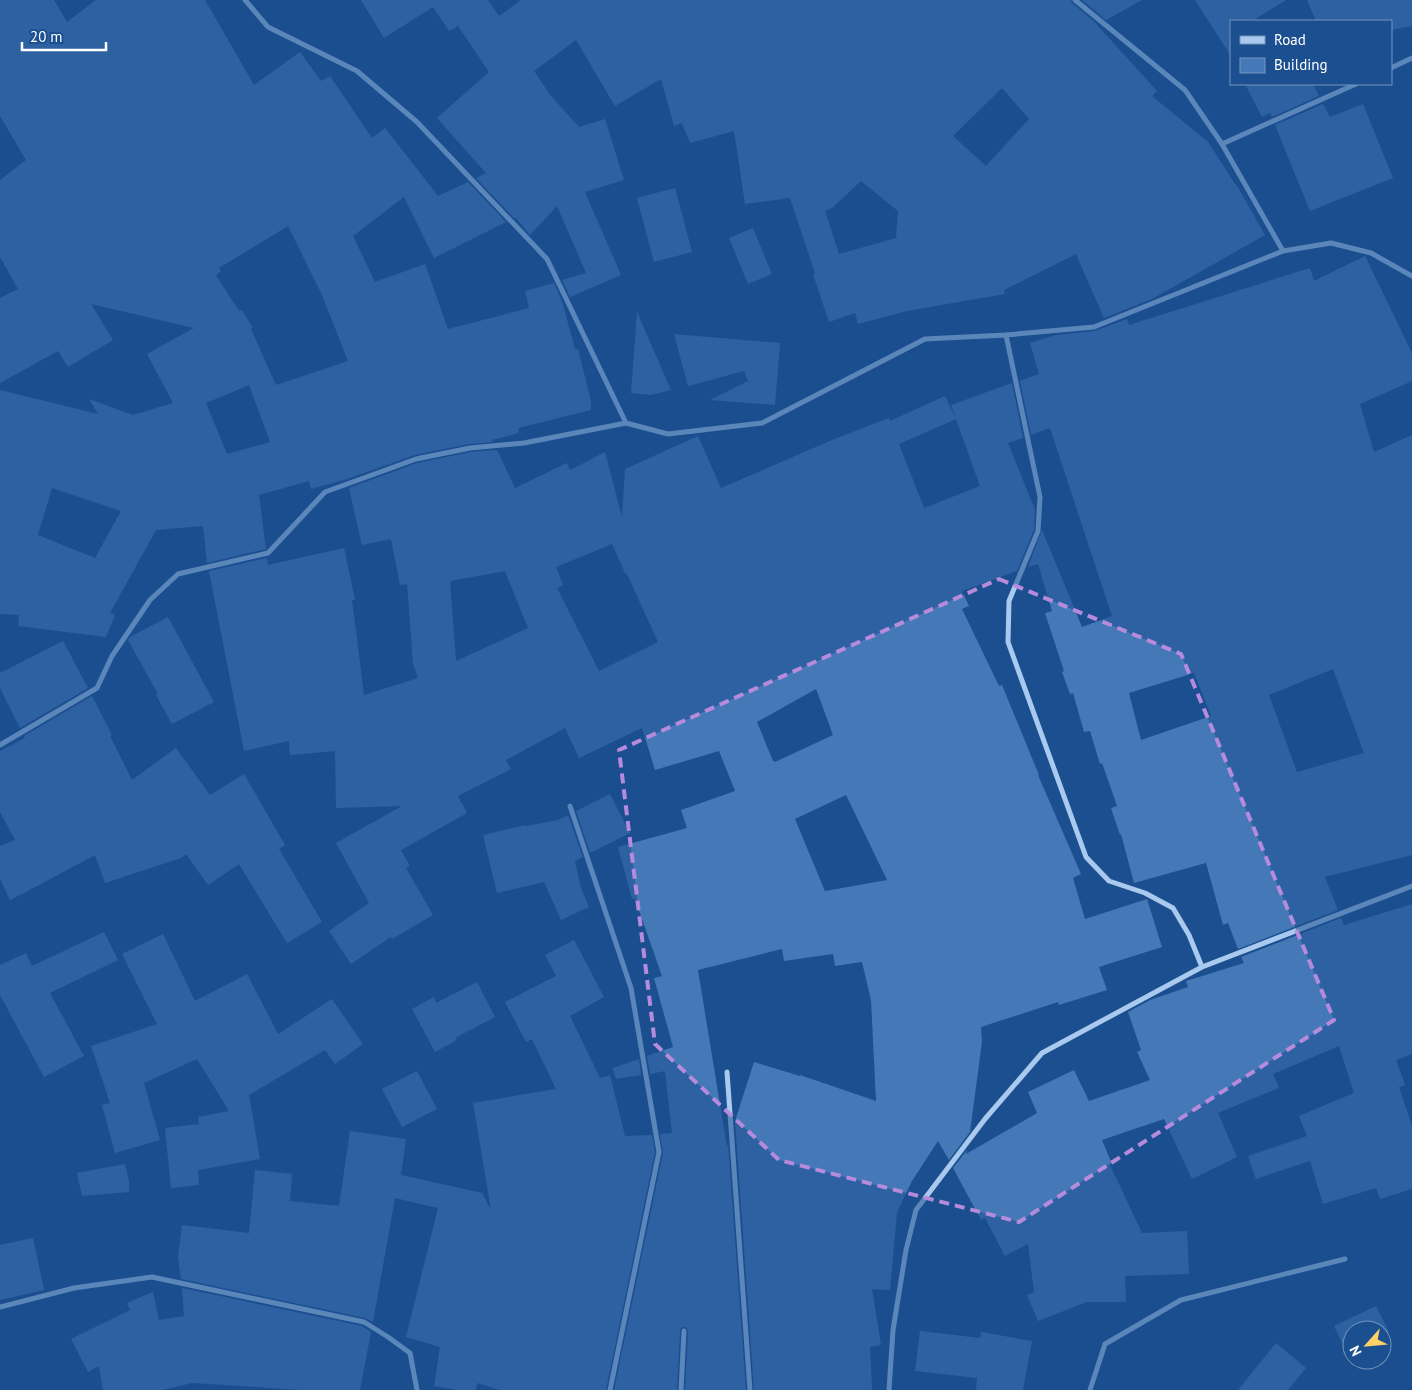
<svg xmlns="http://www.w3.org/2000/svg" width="1412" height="1390" font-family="'PT Sans',sans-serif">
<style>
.building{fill:#4478b7;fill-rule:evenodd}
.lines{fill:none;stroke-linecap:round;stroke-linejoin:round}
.minor{stroke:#a9c9ee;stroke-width:5}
.marked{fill:none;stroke:#b68bdc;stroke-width:4;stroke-dasharray:10 6;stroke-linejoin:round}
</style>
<rect width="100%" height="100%" fill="#1b4f8f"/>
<g class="building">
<path d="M0 0H54L67 22 96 0H205L254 85 300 52 321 81 330 76 372 138 385 128 438 196 468 182 506 222 434 258 404 197 353 236 375 282 425 264 448 329 529 308 525 291 554 283 562 301 575 349H578L591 401V410L518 428 519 433 492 440 493 442 469 444 415 455 347 479 311 489 309 481 259 495 266 549 207 563 203 526 156 530 110 613 115 615 106 637 18 626 19 615 0 614V390L98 414 89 399 133 415 173 403 147 354 194 328 91 304 113 340 68 367 58 351 0 383V298L18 289 0 257V180L26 160 0 116ZM288 226 322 295 348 361 276 385 251 329 253 328 242 310 239 311 216 275 221 271 219 268ZM249 385 270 442 227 454 206 403ZM52 488 121 511 95 558 38 535Z"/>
<path d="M361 0H488L499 16 521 0H1071L1072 3 1098 25H1097L1157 91 1152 96 1208 142 1235 184H1236L1265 235 1152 299 1104 318 1076 254 1004 290 1005 294 907 311 858 324 855 313 829 322 813 274 815 273 790 198 745 204 734 131 690 143 682 123 674 126 661 79 615 106 576 40 534 71 551 96 579 127 605 119 624 180 585 192 621 275 570 297 562 280 586 273 557 206 530 235 516 218H514L476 178 486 173 437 118 489 72 458 26 449 31 433 7 384 38ZM1002 88 1029 119 986 166 953 136ZM861 181 898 211 896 238 839 254 825 211 832 208Z"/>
<path d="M1082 0H1142L1106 20Z"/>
<path d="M1195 0H1286L1252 21H1231V56Z"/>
<path d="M1307 0H1412V26L1391 30V21H1316Z"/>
<path d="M1245 84H1313L1319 96 1272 117 1270 113 1262 117Z"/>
<path d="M1323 104 1330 117 1363 104 1393 178 1310 211 1275 125Z"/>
<path d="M675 188 692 252 654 262 637 198Z"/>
<path d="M753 228 772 274 748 284 729 238Z"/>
<path d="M1365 256 1412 353V381L1360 404 1374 452 1412 435V855L1325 877 1338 910 1238 949 1228 923 1223 925 1206 863 1134 883 1121 834 1120 835 1111 808 1117 806 1102 763 1100 764 1090 731 1084 732 1073 693 1070 694 1062 672 1064 671 1045 613 1052 611 1038 564 1028 567 1042 530 1082 627 1112 616 1050 428 1031 435 1020 381 1039 374 1030 343 1056 335 1095 331 1127 319 1129 325 1310 268 1314 281ZM1333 669 1364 753 1297 772 1269 695ZM1194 673 1211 716 1141 740 1129 693Z"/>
<path d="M637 312 671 390 651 395 631 393Z"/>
<path d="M674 334 780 343 775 405 710 400 748 381 744 371 688 386Z"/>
<path d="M1012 383 1023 438 1008 443 1035 510 1034 530 1017 571 962 591 969 606 962 609 999 686 1002 685 1039 775H1038L1081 874 1073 878 1085 919 1147 899 1162 947 1099 967 1107 990 1059 1005 1058 1002 981 1027 982 1042 970 1132 949 1160 938 1141 912 1181 897 1212 890 1290 872 1289 881 1345 870 1347 872 1390H754L735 1121 754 1062 800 1076V1075L876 1101 871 1000 862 962 835 966 833 954 784 961 782 949 698 970 727 1147 728 1144 746 1390H685L688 1331 687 1328 684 1327 681 1328 680 1331 677 1390H614L663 1153 660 1134 672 1133 665 1071 650 1074 647 1056 673 1047 654 978 662 976 635 899H632L618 847 687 828 681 810 735 791 719 751 655 770 642 728 579 758 565 728 506 760 511 769 458 796 467 813 401 850 410 866 406 868 433 915 392 939 391 937 351 964 329 931 369 903 336 843 402 806 336 808 335 751 290 755 289 741 244 751 209 571 267 558 268 565 344 548 355 600H352L364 695 418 678 413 664 407 584 400 585 391 539 362 545 349 488 417 463 471 452 497 450 515 488 567 463 570 470 605 452 622 517 625 469 698 436 721 488 832 440 889 418 890 421 945 396 956 419 899 444 924 508 980 486 951 405ZM612 544 626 575 627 574 658 642 599 671 557 588 563 585 556 567ZM505 571 528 628 456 661 450 581ZM816 689 833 735 775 762 774 761H773L757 722ZM846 795 887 880 825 891 795 819Z"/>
<path d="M168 617 214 702 172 724 156 695 158 694 128 640 130 637Z"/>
<path d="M63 641 88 688 20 728 0 688V673Z"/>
<path d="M92 696 112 735 110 736 132 780 176 748 210 795 244 774 285 845 279 849 322 922 287 943 239 864 208 885 186 854 181 858 105 883 95 855 24 893 10 900 0 879V846L15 840 0 812V751L25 738 24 736Z"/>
<path d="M610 794 630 833 590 853 576 811Z"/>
<path d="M568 815 583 857 575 861 581 888 589 907 561 920 544 882 497 893 483 835 526 825V826L558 820Z"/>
<path d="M1412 904V1054L1396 1060 1405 1085 1399 1087 1412 1126V1189L1380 1199 1376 1188 1323 1204 1310 1161 1256 1179 1248 1156 1307 1136 1299 1116 1354 1093 1339 1046 1273 1074 1279 1088 1218 1113 1237 1157 1192 1179 1164 1119 1102 1140 1112 1164 1110 1165 1142 1233 1187 1231 1189 1274 1125 1276 1126 1302H1087L1038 1321 1027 1295 1034 1292 1028 1244 1005 1256 985 1218 981 1220 953 1168 967 1150 966 1154 1037 1113 1028 1092 1074 1070 1089 1101 1150 1080 1137 1052 1141 1050 1128 1012 1150 1000 1188 987 1186 981 1244 963 1241 957 1341 918 1344 925Z"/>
<path d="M104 932 118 960 50 993 84 1056 44 1077 0 995V965L26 953 32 966Z"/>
<path d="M163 934 195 1001 247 974 278 1034 332 999 363 1044 335 1064 325 1050 249 1095 260 1159 198 1170 199 1185 171 1188 165 1128 199 1124 198 1117 229 1111 197 1059 144 1083 160 1140 115 1153 102 1105 110 1103 91 1046 157 1024 122 954Z"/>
<path d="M574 940 604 997 570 1016 600 1078 610 1075 625 1136 652 1135 655 1152 606 1390H500L477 1383 476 1390H457L434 1386 440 1347 406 1337 438 1208 395 1198 373 1322 365 1318 181 1279 178 1257 182 1225 249 1233 255 1170 292 1174 290 1201 339 1206 350 1131 406 1139 401 1175 482 1193 491 1210 473 1103 556 1089 532 1039 526 1042 505 1002 556 976 545 955Z"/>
<path d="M477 982 495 1017 455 1038 457 1040 435 1052 412 1009 434 997 436 1003Z"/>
<path d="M639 1059 641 1075 616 1079 613 1068Z"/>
<path d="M417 1071 437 1109 402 1127 382 1089Z"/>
<path d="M125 1164 129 1181V1192L82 1196 77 1173Z"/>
<path d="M33 1238 44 1290 0 1300V1245Z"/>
<path d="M182 1288 362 1326 371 1332 360 1390H303L192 1383 162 1390H103L99 1366 88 1372 71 1339 130 1310 127 1303 153 1292 159 1320 184 1316Z"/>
<path d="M1376 1306 1389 1332 1382 1335V1330H1352V1350L1347 1353 1334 1326Z"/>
<path d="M920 1331 980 1338 981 1332 1032 1341 1023 1390H976L977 1378 915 1371Z"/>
<path d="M1276 1343 1306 1368 1288 1390H1238Z"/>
</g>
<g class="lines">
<g class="minor">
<path d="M245 0 268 27 357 71 417 122 547 259 626 423 668 434 762 423 925 339 1006 335 1094 327 1283 251 1331 243 1371 253 1412 276"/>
<path d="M1075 0 1185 90 1222 144 1283 251"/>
<path d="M1391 68 1412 58"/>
<path d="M1222 144 1356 84"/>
<path d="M1006 335 1040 497 1038 531 1009 601 1008 642 1086 857 1109 881 1145 893 1173 908 1189 935 1202 967"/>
<path d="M0 745 97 688 112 656 150 600 178 574 268 553 325 492 416 459 470 448 524 443 626 423"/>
<path d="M570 806 631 988 659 1152 610 1390"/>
<path d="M727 1072 750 1390"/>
<path d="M0 1307 74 1288 152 1277 364 1322 388 1337 410 1353 417 1390"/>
<path d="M681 1390 684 1331"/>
<path d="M889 1390 893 1330 906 1250 916 1210 985 1119 1042 1053 1202 967 1412 886"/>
<path d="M1090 1390 1105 1344 1181 1300 1345 1259"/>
</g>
</g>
<path d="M0 0H1412V1390H0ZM999 579 1181 654 1334 1020 1019 1222 779 1160 655 1044 619 750Z" fill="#1b4f8f" fill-opacity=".55" fill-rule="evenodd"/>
<path class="marked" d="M999 579 1181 654 1334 1020 1019 1222 779 1160 655 1044 619 750Z"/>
<rect x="1230" y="20" width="162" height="65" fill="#1b4f8f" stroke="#7695bc"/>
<rect x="1240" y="36" width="25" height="8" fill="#a9c9ee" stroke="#7695bc"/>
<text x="1274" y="45" font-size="15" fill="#ffffff">Road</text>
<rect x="1240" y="58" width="25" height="15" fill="#4478b7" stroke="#7695bc"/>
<text x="1274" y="70" font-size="15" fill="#ffffff">Building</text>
<g transform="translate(1367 1345) rotate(243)"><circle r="24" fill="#1b4f8f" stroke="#7695bc"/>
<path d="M0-4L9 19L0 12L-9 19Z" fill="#ffd166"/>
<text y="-8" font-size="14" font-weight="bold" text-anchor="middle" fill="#ffffff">N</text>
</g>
<path d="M22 42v8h84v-8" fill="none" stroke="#ffffff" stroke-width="2.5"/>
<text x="30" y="42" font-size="15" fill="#ffffff" stroke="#1b4f8f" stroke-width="4" paint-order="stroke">20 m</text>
</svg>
